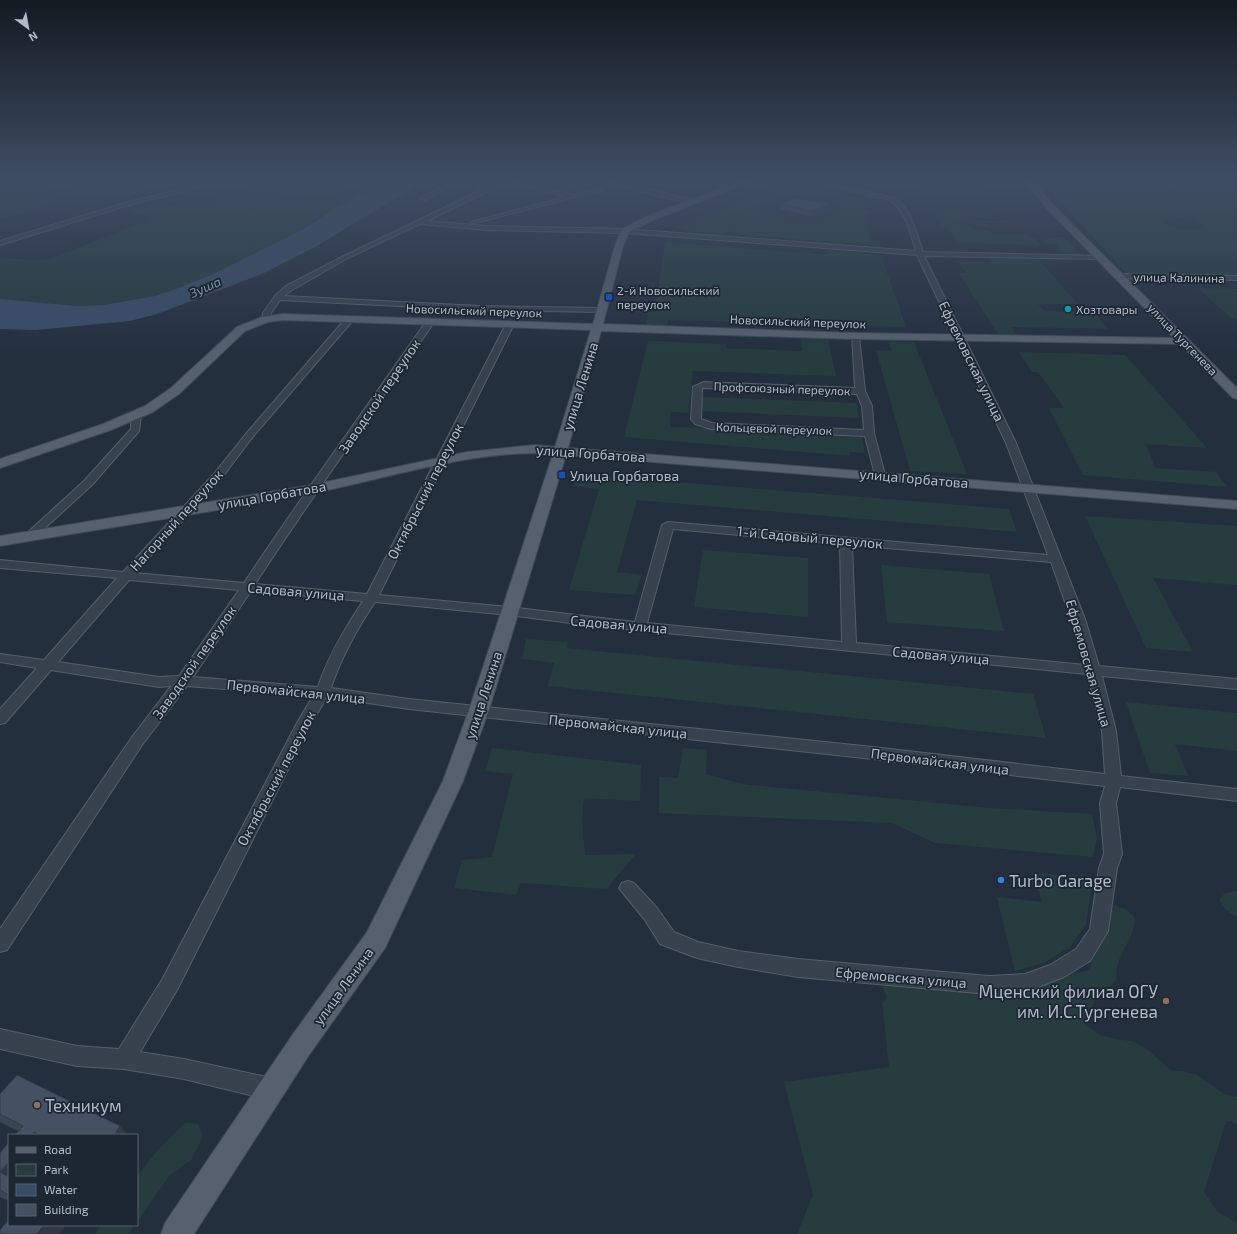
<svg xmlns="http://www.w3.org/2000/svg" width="1237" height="1234" font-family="'Exo 2',sans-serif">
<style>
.green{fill:#263c3f;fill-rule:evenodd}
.water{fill:#394c67}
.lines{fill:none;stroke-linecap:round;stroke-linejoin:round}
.minor-casing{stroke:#565f6c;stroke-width:2}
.major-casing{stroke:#414a57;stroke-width:2}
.minor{fill:#38414e;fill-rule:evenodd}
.major{fill:#56606e;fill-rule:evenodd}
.wall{fill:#3b4654}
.shaded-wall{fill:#303945}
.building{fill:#455162;stroke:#303945}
.transit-dot{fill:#1a4fb4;stroke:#1d2633;stroke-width:1.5}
.culture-dot{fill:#0f9aa8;stroke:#1d2633;stroke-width:1.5}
.shop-dot{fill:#3f7fe0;stroke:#1d2633;stroke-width:1.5}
.education-dot{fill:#8d6e63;stroke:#1d2633;stroke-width:1.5}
.labels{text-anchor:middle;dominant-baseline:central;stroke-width:3.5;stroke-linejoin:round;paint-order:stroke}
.far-street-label{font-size:12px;fill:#b4bcc9;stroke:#1d2633}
.far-poi-label{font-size:12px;fill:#b4bcc9;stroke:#1d2633;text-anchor:start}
.far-water-label{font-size:13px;font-style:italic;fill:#7c92b1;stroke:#1d2633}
.street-label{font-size:14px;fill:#b4bcc9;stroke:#1d2633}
.poi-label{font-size:14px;fill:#b4bcc9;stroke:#1d2633;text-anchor:start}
.near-poi-label{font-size:17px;fill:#b4bcc9;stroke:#1d2633;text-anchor:start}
</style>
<rect width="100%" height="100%" fill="#242f3e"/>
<g class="green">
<path d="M0 180H50L25 188 48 192 62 203 0 219Z"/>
<path d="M102 180H199L119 198 70 192 78 187Z"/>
<path d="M287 180H369L341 193 326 197 262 201 213 200Z"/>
<path d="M376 180H392L337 207 304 229 213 274 173 290 155 296 103 305 78 306 0 299V258L36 260 50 259 154 218 128 211 138 208 223 202H300L315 199 332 202 365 189Z"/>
<path d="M890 180 906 182 896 185V187L885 191 878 189 888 185 870 183Z"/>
<path d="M792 182 842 192 831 197H823L816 199 792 195 750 209 808 225 846 211H869L870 215H865L872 245 744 235 729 231 720 234 686 231 674 227C682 224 689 225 698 223L692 221 728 209 725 208Z"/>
<path d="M1042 182H1154L1166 192H1176L1164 183 1237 185V276L1126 273ZM1168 219C1179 218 1196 218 1203 226 1194 233 1174 229 1165 223L1164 221Z"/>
<path d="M917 188H978L981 189 988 197 931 196 929 194H922Z"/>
<path d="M845 195 861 198 867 208 845 209 830 202Z"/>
<path d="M932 212H958L963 215H990L1000 219 968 218 969 221H958L960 225H971L975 231H989L992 234 1028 235 1030 238 1036 239 1041 245 958 243 948 228H943L935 216H939L937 213Z"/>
<path d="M974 220 1026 222 1028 224 986 223 987 227C981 226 978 225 974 220Z"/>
<path d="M1056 237H1064L1082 255H1066L1055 244H1044L1040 240 1056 238Z"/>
<path d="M665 242 826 255 829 250 881 255 906 327 668 320 667 326 646 325 648 312H655Z"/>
<path d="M989 259H1038L1078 304H1038L1045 311 1094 313 1108 329 1012 327 1017 337 999 336 959 273H966L958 261 990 262Z"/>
<path d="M1198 288 1237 289V320L1232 319Z"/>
<path d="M800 338 828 339 836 376 693 371 688 413 671 412 670 427 845 433 862 437 865 453 850 452V456L624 437 648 341 726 344V348L802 351Z"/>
<path d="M889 342H914L967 474 910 471 876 350 891 351Z"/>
<path d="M1019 352 1125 355 1207 448 1146 444 1155 468 1216 472 1227 487 1083 475 1049 408H1064L1038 372H1032Z"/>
<path d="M701 397 857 403 859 418 699 411Z"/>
<path d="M577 474 1009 509 1017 532 637 500 617 572 642 575 635 595 569 590 599 489 573 486Z"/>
<path d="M1085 516 1237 526V585L1153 578 1193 652 1146 648Z"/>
<path d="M703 550 808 558V617L694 607Z"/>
<path d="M881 565 989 574 1004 631 887 622Z"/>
<path d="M526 639 568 642 567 648 1033 694 1046 738 548 686 554 663 522 659Z"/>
<path d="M1126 702 1237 713V751L1175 744 1188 776 1150 773Z"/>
<path d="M492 748 641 765 640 801 584 798 582 818 585 855 636 854 606 889 521 883 516 895 454 888 462 860 492 857 513 774 485 771Z"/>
<path d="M683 748 707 750 706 774 742 784 990 808 1092 814 1097 839 1093 857 935 843 892 823 659 813V777L678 778Z"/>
<path d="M1033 873 1083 875 1092 885 1086 925 1070 947 1045 962 1015 971 997 897 1042 902Z"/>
<path d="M1234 891H1237V917L1226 910 1219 900 1224 894Z"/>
<path d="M1113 905 1126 909 1135 918C1135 942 1113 955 1117 979L1111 986 1099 989 1086 1024 1098 1034 1115 1039 1132 1041 1146 1048 1170 1070 1183 1071 1197 1075 1224 1094 1237 1097V1125L1231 1121 1226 1122 1204 1192 1218 1212 1237 1223V1234H797L813 1195 784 1082 889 1067 882 1002 887 998 883 987 893 984 933 989 938 991 995 992 1033 988 1067 975 1089 970 1109 912Z"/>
<path d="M186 1122 198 1124 203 1136 191 1160 170 1175 137 1222V1176L157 1151Z"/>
<path d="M101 1225H134L129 1234H95Z"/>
</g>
<path class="water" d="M392 180H434L393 200 315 247 262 274 157 314 130 321 36 330 0 329V299L78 306 103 305 155 296 173 290 213 274 304 229 337 207Z"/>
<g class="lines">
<defs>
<g id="minor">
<path d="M219 180H230L132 204 0 245V241L128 202Z"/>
<path d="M455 180H463L425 200 420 199Z"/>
<path d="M502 180H517L572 195 599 188 602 190 471 224V222L566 197 509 181 427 221 486 226 625 229 916 251C910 234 906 211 890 200L800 180H811L894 198C912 209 916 233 923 252L1103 256V258L1101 259 924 256 1016 443 1085 619 1099 666 1237 679V689L1102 676 1116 731 1121 776 1237 789V801L1120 787 1116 803 1122 854 1117 868 1108 931 1090 961 1064 977 1025 992 989 994 798 977 738 967 697 958 660 944 645 920 619 888 622 883 628 881 634 883 657 908 674 932 698 942 738 951 798 959 989 976 1025 974 1050 965 1076 949 1090 929 1099 868 1104 854 1100 803 1105 786 873 759 409 709 327 697 312 722 177 990 140 1052 184 1059 271 1078 278 1082 282 1089 278 1096 271 1100 184 1079 124 1069 77 1066 0 1049V1029L77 1046 119 1049 163 978 298 721 313 696 187 686 142 745 7 950 0 952V929L132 737 171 686 159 687 51 670 5 723 0 724V709L37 668 0 662V654L44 660 117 578 0 568V560L123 572 213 475 245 435 347 317 354 319 251 439 221 479 135 573 244 583C303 494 366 408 427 320H430L434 322C375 410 313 495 255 584L367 594 506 324 510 322 514 324 379 595 509 607 635 622 662 525 668 522 1048 555 1006 443 917 255 625 233 486 230 420 224 348 258 292 290 284 296 479 306 602 308 606 310 602 312 479 310 280 300 271 313 269 321 262 319 263 313 275 296 286 286 344 256ZM673 529 840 544 842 642 647 623ZM852 545 1051 562 1071 619 1085 665 856 643ZM129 580 239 590 179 676 159 677 58 662ZM251 591 363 601C345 628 328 656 318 687L193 677ZM375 602 509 615 594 626 1087 674 1102 731 1105 774 873 747 409 699 331 688C341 658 357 629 375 602Z"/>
<path d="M602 180H612L697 201 694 203 665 198Z"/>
<path d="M930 180H960L961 181 958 183Z"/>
<path d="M1117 274 1237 276V280L1120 278 1116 276Z"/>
<path d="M852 334 859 336 865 391 872 406 874 433 885 475 884 477H876L875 475 865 436 711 429 695 424 691 419 693 387 704 382 855 388ZM702 388 857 394 862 406 864 430 712 423 701 419Z"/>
<path d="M136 412 141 415 139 431 92 485 34 538H26L24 536 26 534 84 481 131 429V415Z"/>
</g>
<path id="major" d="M745 180H755L656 219 629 232 623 246 603 324 855 333 1174 338 1046 208 1026 182 1028 180H1035L1034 182 1052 204 1237 388V399L1233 398 1180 344 855 339 601 331 568 448 1237 501V509L566 455 489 710 463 781 385 948 309 1055 194 1234H161L165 1223 291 1037 367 932 443 781 469 710 553 454C478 448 387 479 312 493 209 513 104 528 0 546V536L312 485 467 452 535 445 555 447 591 330 283 320 268 322 245 331 179 394 153 412 111 430 0 468V459L103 424 145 406 171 388 237 327 262 317 283 314 593 324 615 246 622 229 650 215Z"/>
</defs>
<use href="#minor" class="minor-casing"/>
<use href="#major" class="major-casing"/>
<use href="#minor" class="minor"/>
<use href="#major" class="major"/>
</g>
<g class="wall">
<path d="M781 204H829V208L811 216 780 209Z"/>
<path d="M0 1094 120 1126 127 1135H15L18 1131 0 1122Z"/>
<path d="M9 1142V1201L0 1197V1153Z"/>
</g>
<g class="shaded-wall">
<path d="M829 204V208L811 216V211Z"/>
<path d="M120 1126 127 1135H114Z"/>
<path d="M34 1132 37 1135H31Z"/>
<path d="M9 1162V1182L0 1172Z"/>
<path d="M44 1225H66L59 1234H37Z"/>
</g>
<g class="building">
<path d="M796 198 829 204 811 211 781 204Z"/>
<path d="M17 1075 120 1126 114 1135H41L34 1132 31 1135H15L23 1126 0 1114V1094Z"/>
<path d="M9 1142V1162L0 1172 9 1177V1195L0 1190V1153Z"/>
<path d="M9 1219V1225H44L37 1234H0V1230Z"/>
</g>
<linearGradient id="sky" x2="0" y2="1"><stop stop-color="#141a22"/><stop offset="0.51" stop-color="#3f4d63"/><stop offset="1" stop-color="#3f4d63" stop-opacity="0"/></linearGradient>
<rect width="1237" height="353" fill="url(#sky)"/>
<g class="transit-dot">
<rect x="605" y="293" width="8" height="8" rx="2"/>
<rect x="558" y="471" width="8" height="8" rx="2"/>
</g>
<circle class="culture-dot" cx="1068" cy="309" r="4"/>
<circle class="shop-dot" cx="1001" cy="880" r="4"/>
<g class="education-dot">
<circle cx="1166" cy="1001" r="4"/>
<circle cx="37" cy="1105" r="4"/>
</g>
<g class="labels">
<g class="far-street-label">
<text transform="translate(1179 277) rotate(1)">улица Калинина</text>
<text transform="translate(474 310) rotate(2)">Новосильский переулок</text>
<text transform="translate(798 321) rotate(2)">Новосильский переулок</text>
<text transform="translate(1183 339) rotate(46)">улица Тургенева</text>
<text transform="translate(782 388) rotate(2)">Профсоюзный переулок</text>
<text transform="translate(774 428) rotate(2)">Кольцевой переулок</text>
</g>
<g class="far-poi-label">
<text x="617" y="290">2-й Новосильский<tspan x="617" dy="14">переулок</tspan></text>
<text x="1076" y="309">Хозтовары</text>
</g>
<g class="far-water-label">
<text transform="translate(205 287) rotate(-24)">Зуша</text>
</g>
<g class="street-label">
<text transform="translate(972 361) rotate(64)">Ефремовская улица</text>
<text transform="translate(580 386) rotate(-73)">улица Ленина</text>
<text transform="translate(379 396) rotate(-56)">Заводской переулок</text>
<text transform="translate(591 453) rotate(4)">улица Горбатова</text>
<text transform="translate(914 478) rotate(5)">улица Горбатова</text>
<text transform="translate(425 491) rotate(-63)">Октябрьский переулок</text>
<text transform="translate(272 495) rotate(-10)">улица Горбатова</text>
<text transform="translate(176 520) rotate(-48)">Нагорный переулок</text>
<text transform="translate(810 537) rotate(5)">1-й Садовый переулок</text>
<text transform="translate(296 591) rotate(5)">Садовая улица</text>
<text transform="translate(619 624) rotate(5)">Садовая улица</text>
<text transform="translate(941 655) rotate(5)">Садовая улица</text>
<text transform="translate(194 662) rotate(-55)">Заводской переулок</text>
<text transform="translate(1089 663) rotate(74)">Ефремовская улица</text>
<text transform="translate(296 691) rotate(6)">Первомайская улица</text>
<text transform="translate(483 695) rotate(-72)">улица Ленина</text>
<text transform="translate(618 726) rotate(6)">Первомайская улица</text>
<text transform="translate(940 761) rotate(7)">Первомайская улица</text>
<text transform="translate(276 778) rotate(-62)">Октябрьский переулок</text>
<text transform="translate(901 977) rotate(5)">Ефремовская улица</text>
<text transform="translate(343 986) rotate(-54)">улица Ленина</text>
</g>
<g class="poi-label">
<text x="570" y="475">Улица Горбатова</text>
</g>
<g class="near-poi-label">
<text x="1009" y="880">Turbo Garage</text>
<text x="1158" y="991" text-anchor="end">Мценский филиал ОГУ<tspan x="1158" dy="20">им. И.С.Тургенева</tspan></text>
<text x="45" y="1105">Техникум</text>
</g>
</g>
<rect x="8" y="1134" width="130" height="92" fill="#1d2633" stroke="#59626f"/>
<rect x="16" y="1147" width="20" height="6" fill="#56606e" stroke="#59626f"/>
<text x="44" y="1154" font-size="12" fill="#b4bcc9">Road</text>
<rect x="16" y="1164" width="20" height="12" fill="#263c3f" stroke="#59626f"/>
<text x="44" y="1174" font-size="12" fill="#b4bcc9">Park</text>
<rect x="16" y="1184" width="20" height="12" fill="#394c67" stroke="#59626f"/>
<text x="44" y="1194" font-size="12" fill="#b4bcc9">Water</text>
<rect x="16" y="1204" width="20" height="12" fill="#455162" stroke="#59626f"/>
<text x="44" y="1214" font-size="12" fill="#b4bcc9">Building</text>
<g transform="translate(28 28) rotate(148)" stroke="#1d2633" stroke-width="3" paint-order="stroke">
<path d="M0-3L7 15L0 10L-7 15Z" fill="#b4bcc9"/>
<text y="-6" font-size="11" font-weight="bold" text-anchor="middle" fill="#b4bcc9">N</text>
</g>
</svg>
